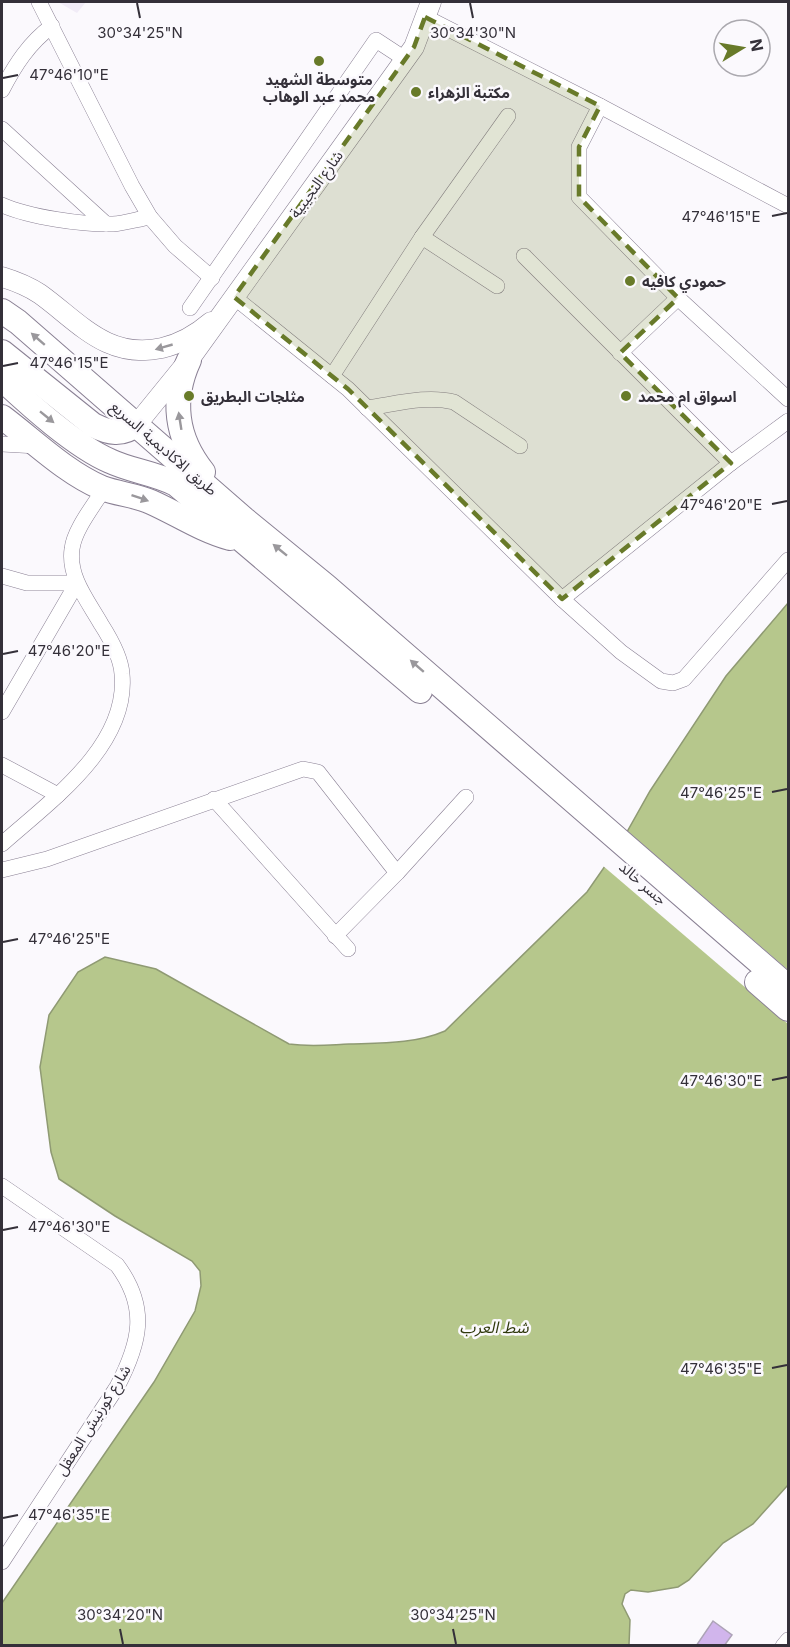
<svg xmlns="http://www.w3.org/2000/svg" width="790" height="1647" font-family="Inter,'Noto Sans Arabic',sans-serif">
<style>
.built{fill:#f1ecf7}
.water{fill:#b6c78c;stroke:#8f9a73;stroke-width:1.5}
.pier{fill:#fbf9fd}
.building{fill:#d1b5ec;stroke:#ada3b7;stroke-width:1.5}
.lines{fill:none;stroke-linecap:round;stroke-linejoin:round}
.minor-casing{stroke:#8a8094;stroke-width:16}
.secondary-casing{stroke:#8a8094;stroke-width:21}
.trunk-casing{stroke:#8a8094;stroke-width:26}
.minor{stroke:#fff;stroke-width:15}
.secondary{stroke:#fff;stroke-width:20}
.trunk{stroke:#fff;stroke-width:24}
.oneway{fill:#9a989c}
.marked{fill:#687a29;fill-opacity:0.2;stroke:#687a29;stroke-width:4.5;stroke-dasharray:12 8;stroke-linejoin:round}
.ticks{fill:none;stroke:#343039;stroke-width:2}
.poi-dot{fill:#687a29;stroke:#fbf9fd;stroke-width:2}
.labels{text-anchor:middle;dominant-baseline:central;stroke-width:5;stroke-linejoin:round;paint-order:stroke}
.poi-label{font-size:15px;font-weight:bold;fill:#343039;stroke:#fbf9fd;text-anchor:start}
.street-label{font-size:15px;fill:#343039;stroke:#fbf9fd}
.water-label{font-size:16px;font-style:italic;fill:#2f390c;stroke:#fbf9fd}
.ticks-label{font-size:15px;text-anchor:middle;fill:#343039;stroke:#fbf9fd;stroke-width:5;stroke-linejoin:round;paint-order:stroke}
</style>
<rect width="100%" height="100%" fill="#fbf9fd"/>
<path class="built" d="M58 2H86L77 13Z"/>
<path class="water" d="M788 603V1485L753 1524 723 1543 689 1580 678 1587 648 1592 631 1590 625 1594 622 1604 630 1620 629 1645 2 1646V1603L154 1382 195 1311 201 1286 200 1271 192 1261 115 1216 59 1179 51 1152 40 1067 49 1015 78 972 105 957 156 969 289 1044C311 1047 327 1045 349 1044 382 1043 415 1044 445 1031L587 892 619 846 650 791 726 676Z"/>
<path class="pier" d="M625 829 788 970V1024L602 865Z"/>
<path class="building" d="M713 1621 732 1635 724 1646H696Z"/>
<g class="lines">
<defs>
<g id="minor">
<path d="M39 2 132 186 150 217 175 246 212 278"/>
<path d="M425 17 600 106 788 206"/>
<path d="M2 90C15 65 29 43 52 26"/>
<path d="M600 106 579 147V197L678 298 788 399"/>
<path d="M2 129 106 224"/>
<path d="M2 205C29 217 83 225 113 224 125 223 138 219 150 217"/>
<path d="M422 237 497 286"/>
<path d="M524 256 731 463"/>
<path d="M234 297 348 389 562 599 621 652 661 681 673 683 684 679 788 560"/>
<path d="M190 308 376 40 405 59"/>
<path d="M620 353 678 298"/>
<path d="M332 376 422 237 508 116"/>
<path d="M367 408C396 404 426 395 454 402L520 446"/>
<path d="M2 444 37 446"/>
<path d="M2 576 27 583H77"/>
<path d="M562 599 731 463 788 421"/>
<path d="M2 712 77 583"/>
<path d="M2 765 58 795"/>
<path d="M214 799 348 949"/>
<path d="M2 844C49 802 129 746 122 674 121 657 110 638 101 624 88 601 68 577 72 549 74 530 94 505 104 489"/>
<path d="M2 870 47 859 303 769 318 772 397 873"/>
<path d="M335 936 397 873 466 797"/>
<path d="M2 1186 117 1265C149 1308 140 1343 117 1387L2 1562"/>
<path d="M783 1646 788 1640"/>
</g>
<g id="secondary">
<path d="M2 277C15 281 28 286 40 294 79 322 107 360 162 348 179 344 197 334 211 322"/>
<path d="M137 424 189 360 414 47 431 2"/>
</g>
<g id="trunk">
<path d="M2 311 18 322 244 519 326 586 788 987"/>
<path d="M2 352 93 425C109 433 122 436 137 424"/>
<path d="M189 360C171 399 176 438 203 472"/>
<path d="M2 379C30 405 75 446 110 461 131 471 155 473 176 484L420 691"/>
<path d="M2 417C34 441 65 472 102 488 118 494 135 495 151 502 178 514 201 530 230 538"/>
<path d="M757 982 788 1009"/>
</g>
</defs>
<use href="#minor" class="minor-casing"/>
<use href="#secondary" class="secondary-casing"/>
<use href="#trunk" class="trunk-casing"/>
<use href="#minor" class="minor"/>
<use href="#secondary" class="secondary"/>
<use href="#trunk" class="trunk"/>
</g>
<defs><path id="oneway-solid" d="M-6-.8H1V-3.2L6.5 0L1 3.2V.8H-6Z" transform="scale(1.5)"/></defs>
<g class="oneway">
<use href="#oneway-solid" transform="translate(38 339) rotate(-139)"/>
<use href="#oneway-solid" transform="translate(164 347) rotate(164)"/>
<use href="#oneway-solid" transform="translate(47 417) rotate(39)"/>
<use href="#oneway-solid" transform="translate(180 421) rotate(-99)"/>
<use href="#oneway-solid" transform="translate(140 498) rotate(19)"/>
<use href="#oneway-solid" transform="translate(280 550) rotate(-141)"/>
<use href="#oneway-solid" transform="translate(417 666) rotate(-139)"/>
</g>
<path class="marked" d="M425 17 600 106 579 147V197L678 298 620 353 731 463 562 599 348 389 234 297 414 47Z"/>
<path class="ticks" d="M137 3 140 18M470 3 473 18M3 78 18 75M772 216 787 213M3 366 18 363M772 504 787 501M3 654 18 651M772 792 787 789M3 942 18 939M772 1080 787 1077M3 1230 18 1227M772 1368 787 1365M3 1518 18 1515M120 1629 123 1644M453 1629 456 1644"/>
<g class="poi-dot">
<circle cx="319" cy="61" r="6"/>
<circle cx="416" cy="92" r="6"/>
<circle cx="630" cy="281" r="6"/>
<circle cx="189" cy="396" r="6"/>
<circle cx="626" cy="396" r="6"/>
</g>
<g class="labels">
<g class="poi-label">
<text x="319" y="79" text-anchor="middle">متوسطة الشهيد<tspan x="319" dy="17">محمد عبد الوهاب</tspan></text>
<text x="428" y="92">مكتبة الزهراء</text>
<text x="642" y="281">حمودي كافيه</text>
<text x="201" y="396">مثلجات البطريق</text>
<text x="638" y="396">اسواق ام محمد</text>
</g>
<g class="street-label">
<text transform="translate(316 184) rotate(-54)">شارع النجيبية</text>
<text transform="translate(164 448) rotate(41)">طريق الاكاديمية السريع</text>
<text transform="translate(643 883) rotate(41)">جسر خالد</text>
<text transform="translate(93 1420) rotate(-58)">شارع كورنيش المعقل</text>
</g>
<g class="water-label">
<text x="494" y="1327">شط العرب</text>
</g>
</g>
<g class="ticks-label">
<text x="140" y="38">30°34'25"N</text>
<text x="473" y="38">30°34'30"N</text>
<text x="69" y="80">47°46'10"E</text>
<text x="721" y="222">47°46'15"E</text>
<text x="69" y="368">47°46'15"E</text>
<text x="721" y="510">47°46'20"E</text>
<text x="69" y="656">47°46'20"E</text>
<text x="721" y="798">47°46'25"E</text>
<text x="69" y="944">47°46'25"E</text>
<text x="721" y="1086">47°46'30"E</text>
<text x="69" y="1232">47°46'30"E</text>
<text x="721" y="1374">47°46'35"E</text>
<text x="69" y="1520">47°46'35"E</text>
<text x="120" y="1620">30°34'20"N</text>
<text x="453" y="1620">30°34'25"N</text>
</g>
<rect width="790" height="1647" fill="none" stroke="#343039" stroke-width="6"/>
<g transform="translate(742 48) rotate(79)"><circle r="28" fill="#fbf9fd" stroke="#aba9af" stroke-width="1.5"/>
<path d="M0-4.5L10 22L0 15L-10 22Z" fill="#687a29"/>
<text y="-9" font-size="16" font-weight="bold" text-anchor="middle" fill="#343039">N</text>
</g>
</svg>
